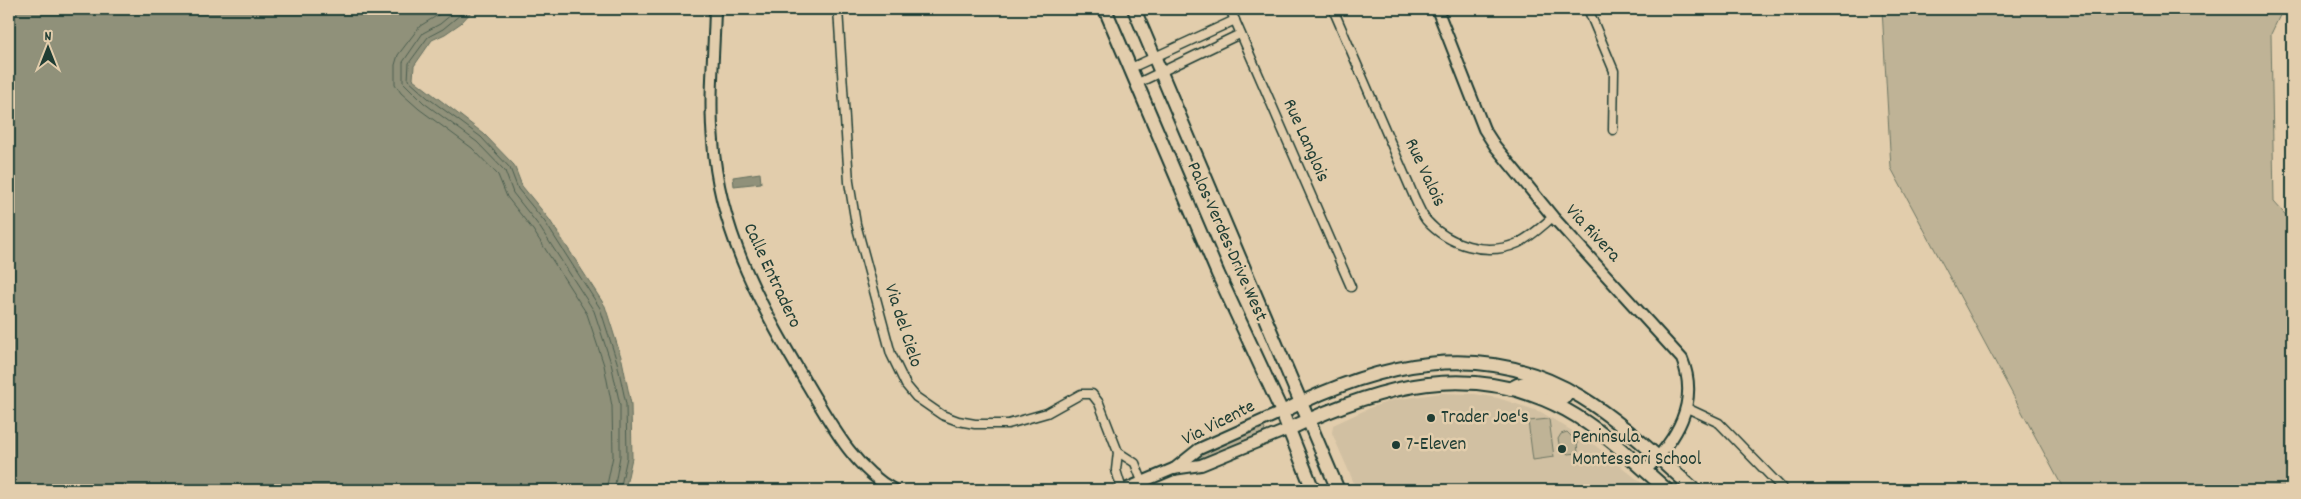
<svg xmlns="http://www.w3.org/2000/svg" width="2301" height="499" font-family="Dekko,sans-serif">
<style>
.built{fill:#d1c0a2}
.green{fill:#bfb396;stroke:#6f7865}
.water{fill:#90917a;stroke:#636f5e}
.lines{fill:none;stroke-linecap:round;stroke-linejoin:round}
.shore{stroke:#4c5f50;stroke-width:1}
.minor-casing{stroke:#1f3d34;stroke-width:11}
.tertiary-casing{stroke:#1f3d34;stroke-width:14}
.primary-casing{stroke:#1f3d34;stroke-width:16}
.minor{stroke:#e2cdac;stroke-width:8}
.tertiary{stroke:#e2cdac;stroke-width:10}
.primary{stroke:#e2cdac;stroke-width:12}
.poi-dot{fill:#1f3d34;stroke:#e2cdac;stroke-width:2}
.labels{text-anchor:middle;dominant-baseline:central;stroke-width:5;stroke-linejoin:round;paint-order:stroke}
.street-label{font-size:19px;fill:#1f3d34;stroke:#e2cdac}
.poi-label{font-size:19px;fill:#1f3d34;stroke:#e2cdac;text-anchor:start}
</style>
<rect width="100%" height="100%" fill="#e2cdac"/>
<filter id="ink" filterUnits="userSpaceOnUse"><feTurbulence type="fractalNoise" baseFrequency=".02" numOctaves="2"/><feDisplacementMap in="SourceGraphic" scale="10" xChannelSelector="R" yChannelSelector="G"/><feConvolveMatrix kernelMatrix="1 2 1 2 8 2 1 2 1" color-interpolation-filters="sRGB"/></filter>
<g filter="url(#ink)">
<path class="built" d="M1441 393 1475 394 1498 398 1541 412 1592 443 1643 484 1640 490H1357L1332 433 1333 425 1372 407 1393 400Z"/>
<g class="green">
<path d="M1882 9H2283L2271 34 2274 202 2292 222V490H2064L1891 168Z"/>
<path d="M1549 419 1554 457 1533 460 1528 421Z"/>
<path d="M1261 426 1265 429 1264 432 1213 455 1189 462 1199 453Z"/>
<path d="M1567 432 1577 442 1578 453 1568 454 1560 448 1558 439 1561 434Z"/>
</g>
<g class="water">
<path d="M9 9H474L461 23 445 34 432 40 414 66 413 79 484 134 514 165 522 186 549 219 605 306 622 360 631 404 632 458 625 490H9Z"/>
<path d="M760 173 761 183 734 186 733 177Z"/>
</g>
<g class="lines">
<g class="shore">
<path d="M448 9 420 26 398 55 395 65V84L401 93 419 109 472 148 498 175 507 197 533 230 587 314 604 365 612 406 613 456 606 490"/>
<path d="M458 9 440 24 423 33 403 62V82L424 103 477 142 505 171 513 193 539 226 594 311 611 363 620 405V456L614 490"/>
<path d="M467 9 443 29 428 37 409 63 408 80 428 98 481 137 510 168 518 189 545 222 600 308 617 362 626 404 627 457 620 490"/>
</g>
<defs>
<g id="minor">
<path d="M838 9 849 182 856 224 891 354 906 385 916 397 942 415 958 421 975 424H1008L1047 413 1081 394H1092L1099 403 1118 452 1116 470 1122 490"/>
<path d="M1230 9 1351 287"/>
<path d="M1333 9 1412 192C1416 201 1420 212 1426 220 1448 245 1487 257 1518 243 1531 237 1542 226 1553 217"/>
<path d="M1588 9 1614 71 1613 130"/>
<path d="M1131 68 1235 20"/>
<path d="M1138 83 1240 34"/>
<path d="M1687 408 1719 423 1784 490"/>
<path d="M1118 452 1135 463 1142 481"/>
</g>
<g id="tertiary">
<path d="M715 9C714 53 709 98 713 141 719 234 764 312 810 389 832 426 855 469 894 490"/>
<path d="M1437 9 1484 129 1495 146 1553 217 1682 359C1700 403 1676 440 1645 471"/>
<path d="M1174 469 1199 449 1282 412"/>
<path d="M1123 490 1173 469 1201 465 1289 429"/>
</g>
<g id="primary">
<path d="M1105 9 1218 274 1282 412 1313 490"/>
<path d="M1134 9 1338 490"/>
<path d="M1511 389C1526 375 1548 391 1565 397"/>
<path d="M1282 412C1377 363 1483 337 1581 397 1622 422 1658 458 1695 490"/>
<path d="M1289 429C1379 386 1472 359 1566 410 1604 431 1635 462 1667 490"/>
</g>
</defs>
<use href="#minor" class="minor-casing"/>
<use href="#tertiary" class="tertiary-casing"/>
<use href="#primary" class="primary-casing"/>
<use href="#minor" class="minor"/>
<use href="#tertiary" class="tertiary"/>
<use href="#primary" class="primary"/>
</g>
</g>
<g class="poi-dot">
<circle cx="1431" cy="418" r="5"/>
<circle cx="1396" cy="445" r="5"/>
<circle cx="1562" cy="449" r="5"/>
</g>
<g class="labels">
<g class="street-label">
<text transform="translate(1305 141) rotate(66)">Rue Langlois</text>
<text transform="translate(1424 173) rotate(65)">Rue Valois</text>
<text transform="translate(1592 234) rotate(47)">Via Rivera</text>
<text transform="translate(1226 242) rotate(66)">Palos Verdes Drive West</text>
<text transform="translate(771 276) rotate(65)">Calle Entradero</text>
<text transform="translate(902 326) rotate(72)">Via del Cielo</text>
<text transform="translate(1219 424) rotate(-27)">Via Vicente</text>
</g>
<g class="poi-label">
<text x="1441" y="418">Trader Joe's</text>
<text x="1572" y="438">Peninsula<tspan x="1572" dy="22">Montessori School</tspan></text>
<text x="1406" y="445">7-Eleven</text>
</g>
</g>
<rect width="2301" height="499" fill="none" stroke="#e2cdac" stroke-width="30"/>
<rect x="15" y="15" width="2271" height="469" fill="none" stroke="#1f3d34" stroke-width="2" filter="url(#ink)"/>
<g transform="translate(48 48)" stroke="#e2cdac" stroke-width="4" paint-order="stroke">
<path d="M0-4L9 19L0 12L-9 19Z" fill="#1f3d34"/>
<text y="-8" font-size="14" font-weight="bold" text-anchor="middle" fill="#1f3d34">N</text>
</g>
</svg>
